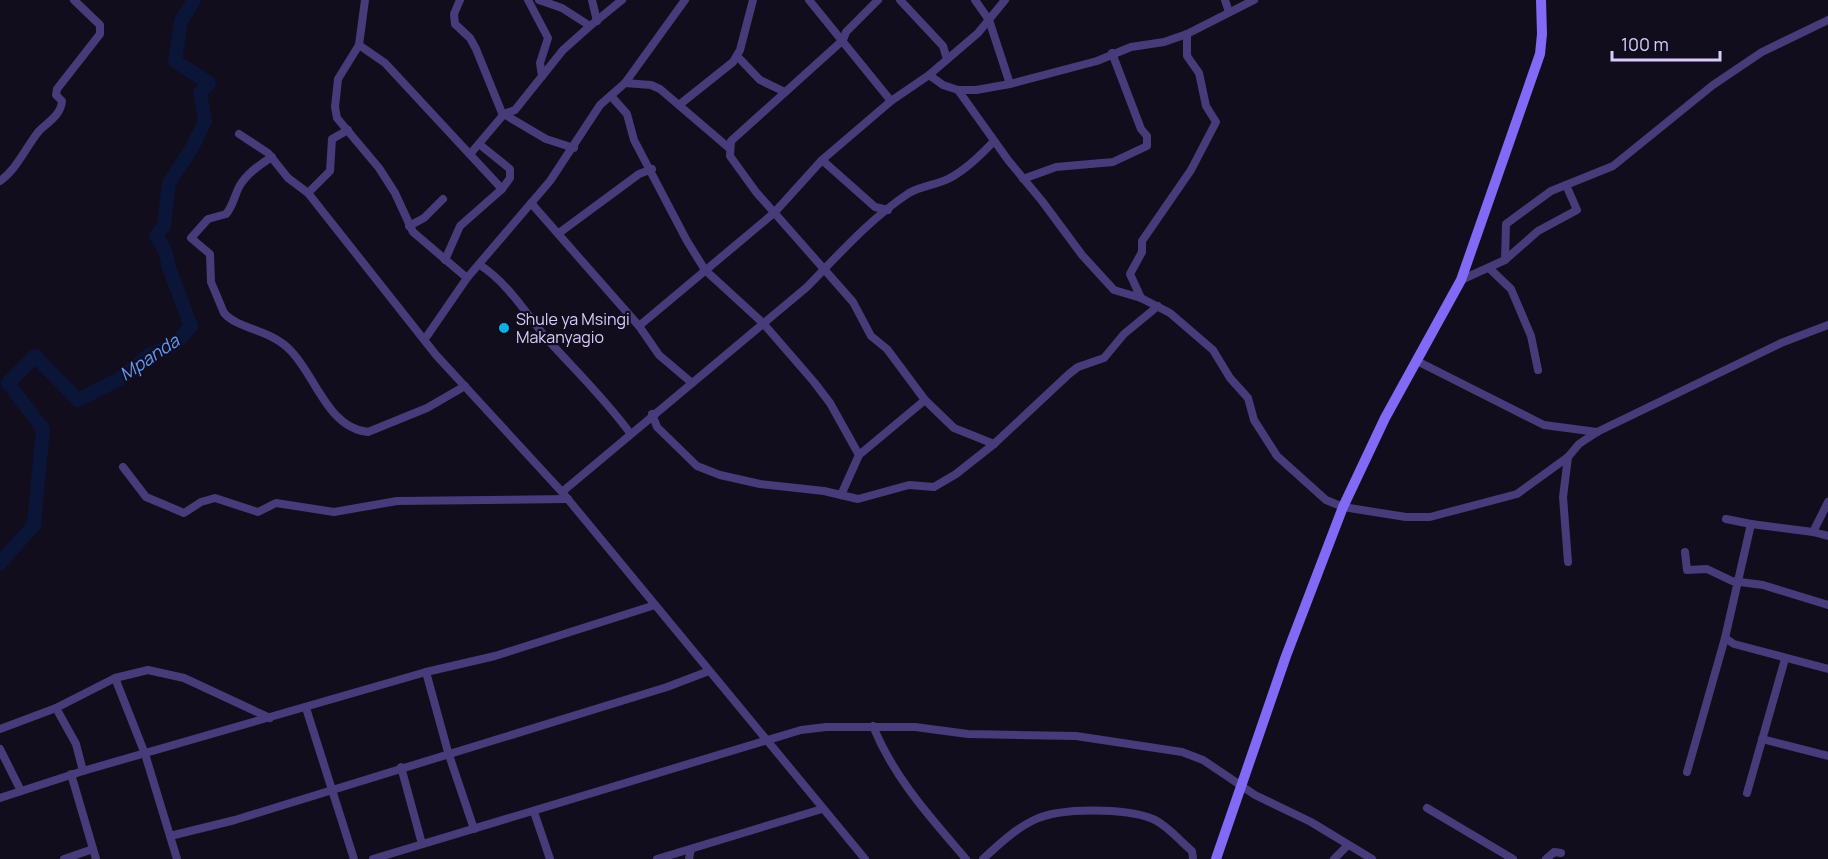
<svg xmlns="http://www.w3.org/2000/svg" width="1828" height="859" font-family="Manrope,sans-serif">
<style>
.lines{fill:none;stroke-linecap:round;stroke-linejoin:round}
.river{stroke:#0b1538;stroke-width:14}
.street{stroke:#473b7a;stroke-width:8}
.secondary{stroke:#8269f6;stroke-width:10}
.poi-dot{fill:#0dafe7;stroke:#120d1d;stroke-width:2}
.labels{text-anchor:middle;dominant-baseline:central;stroke-width:4.5;stroke-linejoin:round;paint-order:stroke}
.poi-label{font-size:16px;fill:#d9ccfc;stroke:#120d1d;text-anchor:start}
.water-label{font-size:18px;font-style:italic;fill:#6099f6;stroke:#120d1d}
</style>
<rect width="100%" height="100%" fill="#120d1d"/>
<g class="lines">
<path class="river" d="M0 563 34 525 43 429 8 383 35 356 78 400 121 378 149 355 175 344 191 326 169 268 165 250 156 236 164 226 169 183 193 146 205 121 200 93 209 83 175 61 181 21 194 0"/>
<g class="street">
<path d="M365 0 359 45 338 79 335 107 337 118 379 168 395 193 413 232 467 278"/>
<path d="M460 0 454 14 455 24 470 38 476 49 502 113 546 139 574 148"/>
<path d="M528 0 548 38 540 63 542 76"/>
<path d="M539 0 562 8 590 26 622 0"/>
<path d="M592 0 597 21"/>
<path d="M809 0 891 101"/>
<path d="M878 0 846 32 843 40 731 141 730 156 756 192 853 302 871 336 887 349 925 400 954 428 994 444"/>
<path d="M900 0 943 46 947 59"/>
<path d="M975 0 989 20 1010 84"/>
<path d="M1225 0 1229 12"/>
<path d="M359 45 385 63 502 189"/>
<path d="M737 56 760 80 785 92"/>
<path d="M929 75 943 85 958 90H976L1010 84 1097 61 1131 47 1164 42 1187 34 1254 0"/>
<path d="M625 83 651 85 660 89 729 148"/>
<path d="M958 90 1008 160 1042 201 1082 255 1114 290 1141 298 1170 313 1213 350 1230 378 1248 398 1254 420 1277 456 1326 500 1343 507 1406 517H1430L1517 494 1568 457 1579 444 1597 432 1781 343 1828 325"/>
<path d="M611 96 627 114 634 140 687 241 705 270 763 323 814 382 830 403 859 455"/>
<path d="M679 105 733 62 740 50 753 0"/>
<path d="M239 134 268 153 288 178 308 193 436 355 562 492 865 859"/>
<path d="M471 153 504 114 515 110 563 50 590 26"/>
<path d="M272 157C259 165 246 174 239 187 234 197 233 206 226 214L208 219 191 238 210 254 211 282 224 313C239 330 271 329 291 351 316 377 328 428 368 432L427 408 465 386"/>
<path d="M822 160 875 207 888 210"/>
<path d="M1023 179 1056 167 1113 162 1147 146V136L1141 129 1112 53"/>
<path d="M0 181C17 169 26 147 39 131 48 122 61 115 62 101L56 95 57 89 100 34V25L74 0"/>
<path d="M308 193 330 171 332 139 348 130"/>
<path d="M531 203 639 326 659 355 692 383"/>
<path d="M409 226 424 218 443 199"/>
<path d="M559 233 639 174 652 169"/>
<path d="M445 260 460 226 502 189 510 178V169L479 144"/>
<path d="M1505 260 1506 224 1551 191 1613 166 1713 85 1762 52 1828 20"/>
<path d="M480 265C509 284 526 314 548 340 576 371 605 399 630 433"/>
<path d="M1489 268 1511 289 1531 336 1538 370"/>
<path d="M1461 280 1505 260 1538 231 1577 210 1566 185"/>
<path d="M1141 298 1130 274 1142 252V241L1191 170 1216 122 1206 106 1199 73 1187 56V34"/>
<path d="M639 326 774 213 822 160 891 101 929 75 978 33 1005 0"/>
<path d="M427 336 467 278 550 181 600 105 625 83 685 0"/>
<path d="M1417 361 1544 425 1597 432"/>
<path d="M652 414 657 427 697 466 720 475 760 484 824 491 858 499 909 485 934 487 956 474 994 444 1069 374 1078 367 1104 358 1124 334 1158 306"/>
<path d="M1568 457 1563 497 1568 562"/>
<path d="M123 467 146 497 184 513 201 502 215 498 258 512 276 503 334 512 397 501 568 499"/>
<path d="M562 492 807 287C839 254 871 218 909 193 921 186 936 185 948 179 966 170 981 155 994 141"/>
<path d="M841 495 859 455 925 400"/>
<path d="M1726 519 1751 524"/>
<path d="M1813 532 1828 502"/>
<path d="M1685 552 1687 570 1707 569 1732 581 1763 585 1828 605"/>
<path d="M1725 638 1734 644 1828 669"/>
<path d="M426 672 448 752 474 829"/>
<path d="M115 678 145 754 177 859"/>
<path d="M56 708 76 744 83 771"/>
<path d="M306 708 354 859"/>
<path d="M873 726C894 778 930 817 966 859"/>
<path d="M0 729 56 708 115 678 148 670 184 678 270 718"/>
<path d="M1762 739 1828 756"/>
<path d="M0 749 21 791"/>
<path d="M401 767 422 844"/>
<path d="M1687 772 1725 638 1751 524 1813 532 1828 536"/>
<path d="M71 774 96 859"/>
<path d="M1747 793 1785 659"/>
<path d="M0 798 83 771 426 672 495 656 655 605"/>
<path d="M1427 808 1513 859"/>
<path d="M534 812 550 859"/>
<path d="M170 836 235 820 667 687 709 671"/>
<path d="M64 859 93 849"/>
<path d="M373 859 801 730 826 727H915L968 734 1076 736 1182 752 1203 760 1255 795 1311 822 1372 859"/>
<path d="M657 859 822 809"/>
<path d="M689 859 691 849"/>
<path d="M983 859C998 845 1015 829 1034 820 1060 807 1126 808 1153 819 1167 825 1180 841 1192 851L1193 859"/>
<path d="M1334 859 1348 845"/>
<path d="M1546 859 1554 852 1561 853"/>
</g>
<path class="secondary" d="M1216 859 1286 656 1343 507 1385 418 1461 280 1540 54 1542 34 1541 0"/>
</g>
<circle class="poi-dot" cx="504" cy="328" r="6"/>
<g class="labels">
<g class="poi-label">
<text x="516" y="319">Shule ya Msingi<tspan x="516" dy="18">Makanyagio</tspan></text>
</g>
<g class="water-label">
<text transform="translate(149 357) rotate(-34)">Mpanda</text>
</g>
</g>
<path d="M1612 51v9h108v-9" fill="none" stroke="#d9ccfc" stroke-width="3"/>
<text x="1621" y="51" font-size="18" fill="#d9ccfc" stroke="#120d1d" stroke-width="4.5" paint-order="stroke">100 m</text>
</svg>
